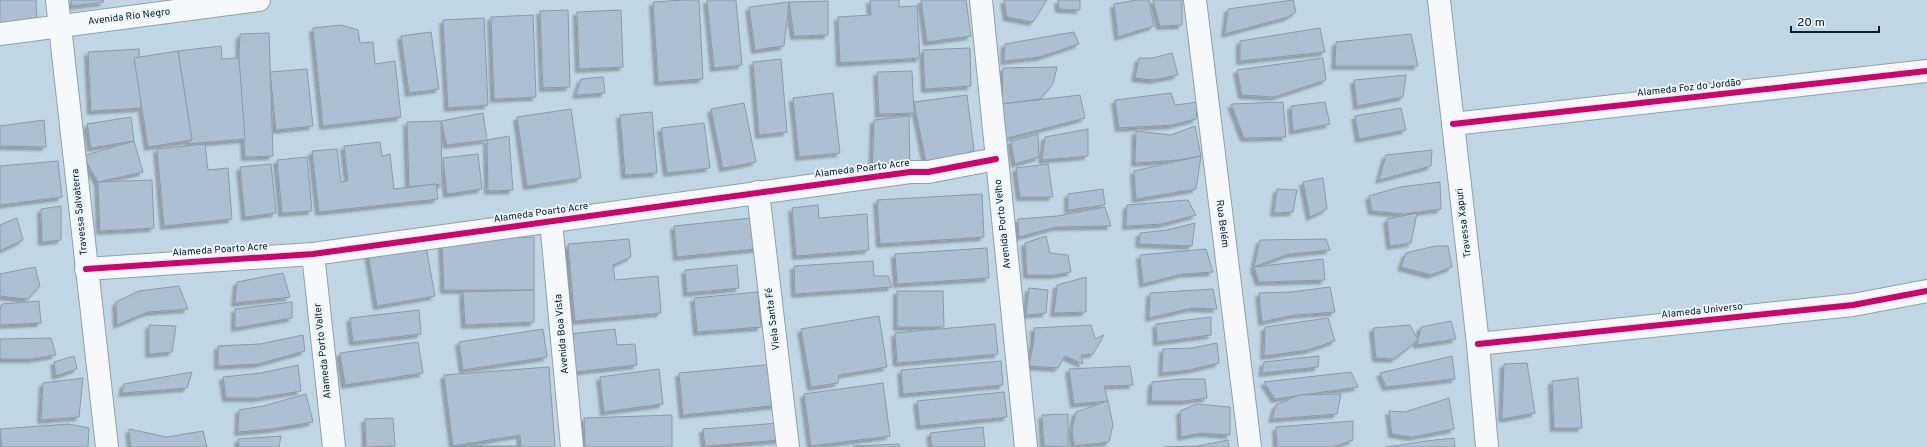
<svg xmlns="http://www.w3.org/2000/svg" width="1927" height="447" font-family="Overpass,sans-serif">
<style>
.building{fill:#adc0d3;stroke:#8c9aa7;filter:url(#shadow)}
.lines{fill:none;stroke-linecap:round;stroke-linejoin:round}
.minor-casing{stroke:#90a0ab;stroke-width:24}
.minor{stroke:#f6f9fb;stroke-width:22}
.cycleway-casing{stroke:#ebf7fe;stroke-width:8}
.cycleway{stroke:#d6006c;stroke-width:6}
.labels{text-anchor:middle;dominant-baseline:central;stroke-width:3.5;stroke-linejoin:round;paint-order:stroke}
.street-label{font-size:10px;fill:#0e1e27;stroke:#ebf7fe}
</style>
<defs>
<filter id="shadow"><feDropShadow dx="-3.5" dy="3.5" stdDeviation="1" flood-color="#0004"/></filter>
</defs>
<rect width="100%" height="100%" fill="#c1d6e5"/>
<g class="building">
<path d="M0 0H36L37 19 0 27Z"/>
<path d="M71 0H103L104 2 72 6Z"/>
<path d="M683 0H699L703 79 658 82 653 2Z"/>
<path d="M707 0H736L742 65 714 68Z"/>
<path d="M870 0H899V7L917 6 920 58 840 63 838 17 871 15Z"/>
<path d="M921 0H966L971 36 927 42Z"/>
<path d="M1004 0H1047L1033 22 1007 17Z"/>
<path d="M1058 0H1080V10L1059 9Z"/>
<path d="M1136 0H1149L1154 26 1118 37 1114 4Z"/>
<path d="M1153 0H1182V25L1160 26Z"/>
<path d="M1293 0 1296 12 1288 17 1225 34 1228 9Z"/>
<path d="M828 1V35L794 36 789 2Z"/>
<path d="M789 2 784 46 755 50 749 7Z"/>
<path d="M568 10 570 87 543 88 540 11Z"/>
<path d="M621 10 623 67 579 69 577 12Z"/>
<path d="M533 15 536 97 494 99 491 17Z"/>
<path d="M484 18 488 105 448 108 443 20Z"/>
<path d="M341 25 358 30 360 43 373 42 375 64 395 61 401 117 323 126 313 28Z"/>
<path d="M1320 28 1325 52 1240 61V41Z"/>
<path d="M431 32 439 89 409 93 401 36Z"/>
<path d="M1074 32 1079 44 1040 57 1004 61 1005 44Z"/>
<path d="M269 33 273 156 245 157 239 58 240 34Z"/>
<path d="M1411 34 1418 66H1335L1336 42Z"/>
<path d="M221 46 222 59 239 58 245 139 187 144 192 140 178 51Z"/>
<path d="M970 48 971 86 925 89 923 50Z"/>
<path d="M139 49 141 108 91 111 88 52Z"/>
<path d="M178 51 192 140 148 147 134 58Z"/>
<path d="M1172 53 1178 75 1153 80 1135 78 1139 58H1153Z"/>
<path d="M1323 58 1326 80 1274 97 1242 95 1237 70Z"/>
<path d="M781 59 787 132 759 135 753 62Z"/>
<path d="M1057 67 1053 84 1040 99 1002 104 1003 68Z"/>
<path d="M307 69 313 126 276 130 270 72Z"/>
<path d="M912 71 914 113 879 114 877 72Z"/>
<path d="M1406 75 1403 97 1357 106 1354 80Z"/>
<path d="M603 77 605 93 576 95 581 79Z"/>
<path d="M833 93 840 153 799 157 793 98Z"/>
<path d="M1171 93 1175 105 1198 102 1196 119 1172 125 1119 128 1115 100Z"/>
<path d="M967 95 974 150 928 172 914 102Z"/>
<path d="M1080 95 1085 118 1004 139 1002 104Z"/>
<path d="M1283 102 1286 137 1244 138 1231 104Z"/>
<path d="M1325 102 1330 124 1293 131 1291 106Z"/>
<path d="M744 103 756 162 723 168 711 109Z"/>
<path d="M1401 108 1406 130 1359 139 1355 116Z"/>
<path d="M571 109 581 178 527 186 517 117Z"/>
<path d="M652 112 657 173 625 175 620 115Z"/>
<path d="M483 113 487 140 447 145 441 121Z"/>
<path d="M909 116 910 172 872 178 874 120Z"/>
<path d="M131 117 134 141 91 148 87 124Z"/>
<path d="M44 120 46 147 0 146V126Z"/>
<path d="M441 121 442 186 436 184 409 187 407 122Z"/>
<path d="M704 123 710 168 667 173 661 128Z"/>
<path d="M1195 126 1201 156 1179 160 1135 163 1136 131 1171 135Z"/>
<path d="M1088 129V156L1042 160 1045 137Z"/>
<path d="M1038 134 1039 157 1015 164 1011 141Z"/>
<path d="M509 136 513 190 488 191 487 140Z"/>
<path d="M134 141 143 172 98 182 83 156Z"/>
<path d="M380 142 382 156 390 154 394 189 436 184 438 199 319 212 312 151 337 149 341 182 348 181 344 146Z"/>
<path d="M205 144 208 170 228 168 232 219 164 226 157 149Z"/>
<path d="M1432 150 1431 166 1379 180 1386 155Z"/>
<path d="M478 154 482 189 447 194 443 158Z"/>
<path d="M1201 156 1196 189 1136 199 1134 171Z"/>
<path d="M307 157 312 211 282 213 277 160Z"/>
<path d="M58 161 62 197 0 205V166Z"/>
<path d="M271 164 276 213 245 217 240 167Z"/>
<path d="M1048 164 1053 197H1020L1016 168Z"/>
<path d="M1323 178 1327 209 1310 217 1303 182Z"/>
<path d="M152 180 154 228 100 231 98 182Z"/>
<path d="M1440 182 1441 209 1404 214 1372 211 1369 196 1400 187Z"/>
<path d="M1103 189 1105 205 1068 210V194Z"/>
<path d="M1277 189 1297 190 1293 212 1274 213Z"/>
<path d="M982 194 984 237 880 244 877 200Z"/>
<path d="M1188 200 1196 215 1162 224 1126 226 1127 205Z"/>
<path d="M818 205 819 218 867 214 869 250 796 256 792 208Z"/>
<path d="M61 206V240L42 242 41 209Z"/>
<path d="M1105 207 1111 226 1056 227 1019 237 1018 219 1057 216Z"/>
<path d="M1417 213 1411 243 1390 246 1387 219Z"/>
<path d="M761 217 764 248 677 257 674 226Z"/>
<path d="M17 218 23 240 0 251V225Z"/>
<path d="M1195 223 1192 246 1139 244 1140 233 1167 230Z"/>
<path d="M1046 236 1050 253 1068 255 1071 272 1055 275H1027L1025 243Z"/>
<path d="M534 237V290H444L442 240Z"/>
<path d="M629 239 631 257 613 265 615 280 658 276 661 313 575 321 568 244Z"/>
<path d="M1326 239 1330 250 1289 254 1254 267 1260 240Z"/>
<path d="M425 241 435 296 377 306 368 252Z"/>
<path d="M1435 246H1448L1452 267 1431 275 1401 267 1406 253Z"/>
<path d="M987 248 989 278 897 284 895 254Z"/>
<path d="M1206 249 1213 272 1182 274 1143 284 1140 255Z"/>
<path d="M1323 259 1325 280 1259 282 1254 267Z"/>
<path d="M873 261 874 276H888L892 287 795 294 794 266Z"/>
<path d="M737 265 739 288 687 293 685 270Z"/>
<path d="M35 267 40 286 28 299 0 296V274Z"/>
<path d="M283 273 290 297 235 303 237 282Z"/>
<path d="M1086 277V312L1054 313 1057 285Z"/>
<path d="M179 286 188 309 148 312 117 325 116 302 139 291Z"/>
<path d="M1330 287 1335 312 1294 315 1262 322 1259 293 1291 292Z"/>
<path d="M1029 288 1048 290 1046 313 1026 315Z"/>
<path d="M1213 289 1217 309 1192 308 1149 318 1150 293Z"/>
<path d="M534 290V322L465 325 463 292Z"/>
<path d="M897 291H943L944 327H897Z"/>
<path d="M758 292 761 327 697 332 694 298Z"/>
<path d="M39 301 41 323 0 325V309L2 304Z"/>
<path d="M292 302V318L235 328V309Z"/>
<path d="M419 310 421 334 353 342 350 318Z"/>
<path d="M879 316 887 367 839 375 838 383 811 387 801 329Z"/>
<path d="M1211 317V335L1157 342 1156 324Z"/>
<path d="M1328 318 1335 341 1308 350 1264 356 1265 327Z"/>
<path d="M1451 321 1456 339 1417 345 1421 327Z"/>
<path d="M995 324 998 354 897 363 895 333Z"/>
<path d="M149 325 176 326 172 352 149 354Z"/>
<path d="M1091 325 1095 339 1104 335 1093 354 1081 355 1083 364 1065 356 1058 368 1029 366 1034 340V328Z"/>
<path d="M1410 325 1418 340 1394 359 1376 358 1373 328Z"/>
<path d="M543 329 547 357 463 370 459 342Z"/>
<path d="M615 329 617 345 635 344 637 365 574 372 570 334Z"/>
<path d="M303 335 305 351 258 364 218 366V346L260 344Z"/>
<path d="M51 338 56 355 32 359H0V339Z"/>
<path d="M418 342 423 373 345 385 340 353Z"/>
<path d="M1217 343 1219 363 1189 370 1162 373 1163 349 1192 348Z"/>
<path d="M74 356 77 369 56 376 54 362Z"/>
<path d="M1319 356 1318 367 1262 373 1264 362Z"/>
<path d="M1452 356 1455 379 1386 387 1380 373Z"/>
<path d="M1001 361 1003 385 903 394 901 370Z"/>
<path d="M1527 363 1535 413 1502 419 1504 364Z"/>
<path d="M776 364 780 405 683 415 679 373Z"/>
<path d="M298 365 301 391 258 398H226L223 377 261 373Z"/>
<path d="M1130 366 1133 385 1104 386 1108 401 1074 404 1069 369Z"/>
<path d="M549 367 555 447H521L520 435 453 446 444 375Z"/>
<path d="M659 369 663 404 604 412 600 377Z"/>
<path d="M192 372 187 388 122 393 124 384Z"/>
<path d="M1351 372 1358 387 1275 399 1264 382Z"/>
<path d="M83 378 79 417 41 420 43 383Z"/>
<path d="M1578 378 1582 428H1554L1552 381Z"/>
<path d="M1182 379H1205L1207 398 1184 401H1151L1152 382Z"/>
<path d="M883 383 890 436 811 446 804 394Z"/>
<path d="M1004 392 1007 417 920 426 917 401Z"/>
<path d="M306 394 313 422 272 429 238 432 239 410 263 406Z"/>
<path d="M1341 394 1337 414 1272 419 1276 405 1299 395Z"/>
<path d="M1449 398 1454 429 1412 437 1392 434 1389 411 1405 412Z"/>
<path d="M1108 401 1113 425 1109 442 1074 446 1072 429 1076 412Z"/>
<path d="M1197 404 1230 407V435L1201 433 1181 437 1180 411Z"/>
<path d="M1068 414V447L1044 446 1042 415Z"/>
<path d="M672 415V447H585L584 418Z"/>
<path d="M393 418 395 446 366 447 365 419Z"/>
<path d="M1353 421V440L1333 447H1277L1276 427Z"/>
<path d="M779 423 780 440 705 446 703 429Z"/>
<path d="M69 424 89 428 88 447H2L0 429Z"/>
<path d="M983 427 985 447H932L930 433Z"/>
<path d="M129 429 167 437 203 431 207 447H131Z"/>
<path d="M281 436 279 447H239L238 439Z"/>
<path d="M1454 438 1455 447H1386L1426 441Z"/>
<path d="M1228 440 1229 447H1164L1198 446Z"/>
<path d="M899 444V447H853V446Z"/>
<path d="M453 446H517V447Z"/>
</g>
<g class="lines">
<defs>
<g id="minor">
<path d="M57 0 107 447"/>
<path d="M981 0 1026 447"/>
<path d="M1195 0 1250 447"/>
<path d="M1439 0 1478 344 1487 447"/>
<path d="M0 34 259 0"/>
<path d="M1453 124 1927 71"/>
<path d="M758 192 788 447"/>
<path d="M551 221 572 447"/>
<path d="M313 254 334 447"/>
<path d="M86 269 313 254 910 172H928L996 159"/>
<path d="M1478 344 1853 305 1927 291"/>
</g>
</defs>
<use href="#minor" class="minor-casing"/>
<use href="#minor" class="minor"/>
<defs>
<g id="cycleway">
<path d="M1453 124 1927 71"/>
<path d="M86 269 313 254 910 172H928L996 159"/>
<path d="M1478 344 1853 305 1927 291"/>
</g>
</defs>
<use href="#cycleway" class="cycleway-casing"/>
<use href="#cycleway" class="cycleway"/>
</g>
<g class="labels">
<g class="street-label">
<text transform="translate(129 17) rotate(-7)">Avenida Rio Negro</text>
<text transform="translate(1689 88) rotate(-6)">Alameda Foz do Jordão</text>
<text transform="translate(862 169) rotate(-7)">Alameda Poarto Acre</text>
<text transform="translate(80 212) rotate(-96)">Travessa Salvaterra</text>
<text transform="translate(541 213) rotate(-8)">Alameda Poarto Acre</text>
<text transform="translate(1464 223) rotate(-97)">Travessa Xapuri</text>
<text transform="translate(1003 224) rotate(-96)">Avenida Porto Velho</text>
<text transform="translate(1222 224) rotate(83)">Rua Belém</text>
<text transform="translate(220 250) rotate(-4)">Alameda Poarto Acre</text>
<text transform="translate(1702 311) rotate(-6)">Alameda Universo</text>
<text transform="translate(773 319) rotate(-97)">Viela Santa Fé</text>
<text transform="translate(562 334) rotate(-95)">Avenida Boa Vista</text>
<text transform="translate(323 351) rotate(-96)">Alameda Porto Valter</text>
</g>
</g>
<path d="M1791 26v6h88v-6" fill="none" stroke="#0e1e27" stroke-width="2"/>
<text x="1797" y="26" font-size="12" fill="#0e1e27" stroke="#ebf7fe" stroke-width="3" paint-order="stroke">20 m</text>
</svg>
